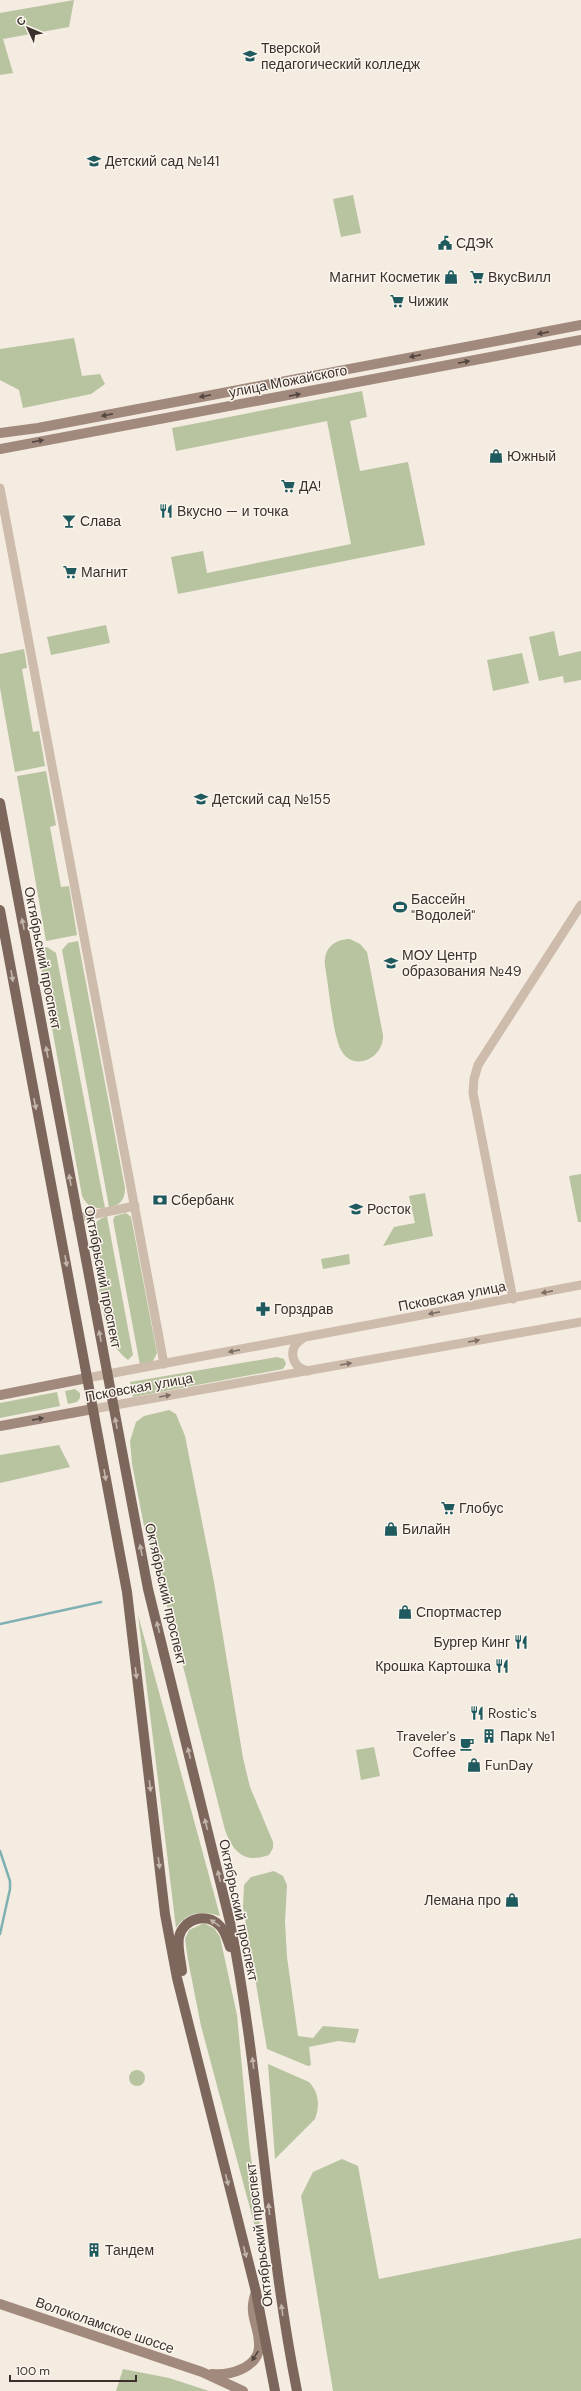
<svg xmlns="http://www.w3.org/2000/svg" width="581" height="2391" font-family="'DM Sans',sans-serif">
<style>
.green{fill:#b8c4a0}
.lines{fill:none;stroke-linecap:round;stroke-linejoin:round}
.stream{stroke:#7fb0b2;stroke-width:2.5}
.minor{stroke:#cdbbac;stroke-width:9}
.secondary{stroke:#a18a7d;stroke-width:10}
.primary{stroke:#7d675c;stroke-width:10}
.oneway{fill:#544640}
.oneway2{fill:#c2b5ac}
.oneway3{fill:#7d6f65}
.labels{text-anchor:middle;dominant-baseline:central;stroke-width:3;stroke-linejoin:round;paint-order:stroke}
.poi-label{font-size:14px;fill:#3b302b;stroke:#fbf5ee;text-anchor:start}
.street-label{font-size:14px;fill:#3b302b;stroke:#fbf5ee}
</style>
<rect width="100%" height="100%" fill="#f4ebe1"/>
<g class="green">
<path d="M74 0 69 27 3 39 13 73 0 75V13Z"/>
<path d="M353 195 361 233 341 237 333 199Z"/>
<path d="M74 338 82 376 100 374 105 384 91 394 23 408 19 390 0 380V349Z"/>
<path d="M362 391 367 417 350 421 360 471 408 462 425 545 178 594 171 557 203 551 207 573 351 544 327 421 176 451 172 428Z"/>
<path d="M106 625 110 643 51 655 47 637Z"/>
<path d="M554 631 559 656 581 651V680L564 683 563 676 539 681 529 637Z"/>
<path d="M24 649 27 668 22 669 33 732 39 731 45 766 15 772 0 688V654Z"/>
<path d="M522 653 529 683 493 691 487 660Z"/>
<path d="M46 771 56 825 50 827 61 887 69 886 77 935 46 941 17 776Z"/>
<path d="M350 939 360 944 367 952 383 1035C384 1060 351 1073 340 1048 332 1029 329 987 325 966 323 949 334 939 350 939Z"/>
<path d="M78 941 125 1188C125 1198 121 1206 109 1207L62 950 68 943Z"/>
<path d="M47 947 56 953 105 1208C93 1209 88 1207 82 1196L38 949Z"/>
<path d="M581 1174V1222H578L569 1176Z"/>
<path d="M425 1193 433 1236 383 1246 394 1227 415 1223 409 1196Z"/>
<path d="M126 1213 131 1217 157 1353 153 1361 140 1365 113 1220 115 1216Z"/>
<path d="M107 1216 133 1355 128 1360C121 1354 113 1346 109 1336 105 1324 89 1241 92 1230 93 1222 100 1219 107 1216Z"/>
<path d="M349 1254 350 1264 323 1269 321 1259Z"/>
<path d="M277 1357 284 1359 286 1364 283 1369 133 1397 130 1382Z"/>
<path d="M75 1389 80 1393V1398L77 1402 68 1404 65 1391Z"/>
<path d="M57 1392 60 1406 0 1418V1403Z"/>
<path d="M169 1410 176 1414 185 1436 214 1582 243 1758 250 1787 273 1842V1848L269 1855C244 1864 233 1852 225 1830L174 1631 145 1531 132 1464 130 1441 136 1422 144 1416Z"/>
<path d="M59 1445 70 1467 0 1483V1455Z"/>
<path d="M138 1615 220 1916C201 1911 188 1911 176 1928Z"/>
<path d="M374 1747 380 1776 361 1780 356 1750Z"/>
<path d="M274 1871 283 1876 287 1885 285 1922 287 1957 298 2036 313 2038 323 2026 359 2029 355 2043 338 2041 309 2047 311 2065 308 2066 267 2049 243 1907 244 1885 251 1877Z"/>
<path d="M204 1923 214 1928 220 1937 237 2015 249 2142 265 2264 201 2026 188 1960 185 1939 189 1930Z"/>
<path d="M268 2064 309 2082C319 2092 320 2106 315 2119L275 2159Z"/>
<circle cx="137" cy="2078" r="8"/>
<path d="M342 2159 358 2166 379 2279 581 2238V2391H333L301 2196 313 2172Z"/>
<path d="M123 2369 169 2378 209 2391H116Z"/>
</g>
<g class="lines">
<g class="stream">
<path d="M0 1624 101 1602"/>
<path d="M0 1851 10 1881V1889L0 1934"/>
</g>
<g class="minor">
<path d="M0 488 164 1364"/>
<path d="M77 1218 135 1206"/>
<path d="M513 1299 473 1093 474 1079 478 1065 581 905"/>
<path d="M302 1339C287 1347 291 1368 308 1371"/>
<path d="M87 1378 581 1285"/>
<path d="M93 1409 581 1322"/>
</g>
<g class="secondary">
<path d="M0 433 38 428 581 325"/>
<path d="M0 449 581 340"/>
<path d="M0 1395 87 1378"/>
<path d="M0 1426 93 1409"/>
<path d="M0 2304 202 2372 243 2391"/>
<path d="M212 2374C229 2376 258 2368 259 2347 260 2325 247 2316 256 2292"/>
</g>
<g class="primary">
<path d="M0 803 148 1589 230 1922C261 2077 266 2236 297 2391"/>
<path d="M0 910 127 1592 165 1914 177 1978 256 2292 275 2391"/>
<path d="M182 1971C181 1960 177 1947 179 1937 183 1919 206 1912 219 1925 225 1930 227 1939 230 1947"/>
</g>
</g>
<defs><path id="oneway-solid" d="M-6-.8H1V-3.2L6.5 0L1 3.2V.8H-6Z"/></defs>
<g class="oneway">
<use href="#oneway-solid" transform="translate(543 333) rotate(169)"/>
<use href="#oneway-solid" transform="translate(415 356) rotate(169)"/>
<use href="#oneway-solid" transform="translate(464 362) rotate(-11)"/>
<use href="#oneway-solid" transform="translate(295 395) rotate(-11)"/>
<use href="#oneway-solid" transform="translate(205 396) rotate(169)"/>
<use href="#oneway-solid" transform="translate(107 415) rotate(169)"/>
<use href="#oneway-solid" transform="translate(38 441) rotate(-11)"/>
<use href="#oneway-solid" transform="translate(38 1419) rotate(-11)"/>
<use href="#oneway-solid" transform="translate(255 2356) rotate(123)"/>
</g>
<g class="oneway2">
<use href="#oneway-solid" transform="translate(23 924) rotate(-101)"/>
<use href="#oneway-solid" transform="translate(12 976) rotate(80)"/>
<use href="#oneway-solid" transform="translate(47 1052) rotate(-100)"/>
<use href="#oneway-solid" transform="translate(35 1104) rotate(79)"/>
<use href="#oneway-solid" transform="translate(70 1180) rotate(-100)"/>
<use href="#oneway-solid" transform="translate(66 1261) rotate(80)"/>
<use href="#oneway-solid" transform="translate(100 1336) rotate(-101)"/>
<use href="#oneway-solid" transform="translate(116 1423) rotate(-101)"/>
<use href="#oneway-solid" transform="translate(105 1475) rotate(80)"/>
<use href="#oneway-solid" transform="translate(141 1550) rotate(-101)"/>
<use href="#oneway-solid" transform="translate(158 1627) rotate(-104)"/>
<use href="#oneway-solid" transform="translate(136 1673) rotate(83)"/>
<use href="#oneway-solid" transform="translate(189 1753) rotate(-104)"/>
<use href="#oneway-solid" transform="translate(150 1786) rotate(83)"/>
<use href="#oneway-solid" transform="translate(206 1824) rotate(-104)"/>
<use href="#oneway-solid" transform="translate(159 1863) rotate(83)"/>
<use href="#oneway-solid" transform="translate(219 1876) rotate(-103)"/>
<use href="#oneway-solid" transform="translate(215 1923) rotate(-146)"/>
<use href="#oneway-solid" transform="translate(253 2063) rotate(-97)"/>
<use href="#oneway-solid" transform="translate(227 2180) rotate(76)"/>
<use href="#oneway-solid" transform="translate(269 2209) rotate(-96)"/>
<use href="#oneway-solid" transform="translate(245 2252) rotate(75)"/>
<use href="#oneway-solid" transform="translate(282 2310) rotate(-98)"/>
</g>
<g class="oneway3">
<use href="#oneway-solid" transform="translate(547 1292) rotate(169)"/>
<use href="#oneway-solid" transform="translate(434 1313) rotate(169)"/>
<use href="#oneway-solid" transform="translate(474 1341) rotate(-10)"/>
<use href="#oneway-solid" transform="translate(234 1351) rotate(169)"/>
<use href="#oneway-solid" transform="translate(346 1364) rotate(-10)"/>
<use href="#oneway-solid" transform="translate(165 1396) rotate(-10)"/>
</g>
<defs>
<symbol id="university-bare" viewBox="-9 -9 18 18"><path d="M0-5L7-2L0 1L-7-2ZM-4 1L0 2.5L4 1V4Q0 6-4 4Z" fill="#1f5a5e" stroke="#fbf5ee" stroke-width="2.5" paint-order="stroke"/></symbol>
<symbol id="school-bare" viewBox="-9 -9 18 18"><path d="M0-5L7-2L0 1L-7-2ZM-4 1L0 2.5L4 1V4Q0 6-4 4Z" fill="#1f5a5e" stroke="#fbf5ee" stroke-width="2.5" paint-order="stroke"/></symbol>
<symbol id="civic-bare" viewBox="-9 -9 18 18"><path d="M-.6-6.5H3V-4.5H.6V-3L4-1V1h2V6H-6V1h2V-1L-.6-3ZM-1.2 2.5V6h2.4V2.5Z" fill="#1f5a5e" stroke="#fbf5ee" stroke-width="2.5" paint-order="stroke"/></symbol>
<symbol id="shop-bare" viewBox="-9 -9 18 18"><path d="M-5-2.5h2.3a2.7 3.5 0 0 1 5.4 0H5L5.5 6h-11ZM-1.5-2.5h3a1.5 2.3 0 0 0-3 0Z" fill="#1f5a5e" stroke="#fbf5ee" stroke-width="2.5" paint-order="stroke"/></symbol>
<symbol id="supermarket-bare" viewBox="-9 -9 18 18"><path d="M-6-5.5h2.5l.6 2H6L4.5 2H-2.5L-4.4-4H-6ZM-1.5 3.2a1.3 1.3 0 1 0 .1 0ZM3 3.2a1.3 1.3 0 1 0 .1 0Z" fill="#1f5a5e" stroke="#fbf5ee" stroke-width="2.5" paint-order="stroke"/></symbol>
<symbol id="restaurant-bare" viewBox="-9 -9 18 18"><path d="M-5-6h1v4h1v-4h1v4h1v-4h1v5L-1.5 .5V6h-2V.5L-5-1ZM5-6V6H3V1.5H1.5Q1.5-4 5-6Z" fill="#1f5a5e" stroke="#fbf5ee" stroke-width="2.5" paint-order="stroke"/></symbol>
<symbol id="bar-bare" viewBox="-9 -9 18 18"><path d="M-6-5H6L.8 .8V4.5H3.5V6h-7V4.5H-.8V.8Z" fill="#1f5a5e" stroke="#fbf5ee" stroke-width="2.5" paint-order="stroke"/></symbol>
<symbol id="stadium-bare" viewBox="-9 -9 18 18"><path d="M0-5a6.5 5 0 1 0 0 10a6.5 5 0 1 0 0-10ZM-3.5-1.8h7v3.6h-7Z" fill="#1f5a5e" stroke="#fbf5ee" stroke-width="2.5" paint-order="stroke"/></symbol>
<symbol id="bank-bare" viewBox="-9 -9 18 18"><path d="M-6-4H6V4H-6ZM0-2.3a2.3 2.3 0 1 0 0 4.6a2.3 2.3 0 1 0 0-4.6Z" fill="#1f5a5e" stroke="#fbf5ee" stroke-width="2.5" paint-order="stroke"/></symbol>
<symbol id="pharmacy-bare" viewBox="-9 -9 18 18"><path d="M-2-6h4v4h4v4h-4v4h-4v-4h-4v-4h4Z" fill="#1f5a5e" stroke="#fbf5ee" stroke-width="2.5" paint-order="stroke"/></symbol>
<symbol id="building-bare" viewBox="-9 -9 18 18"><path d="M-4-6H4V6H1V3H-1V6H-4ZM-2.5-4.3h1.7v1.8h-1.7ZM.8-4.3h1.7v1.8H.8ZM-2.5-1h1.7V.8h-1.7ZM.8-1h1.7V.8H.8Z" fill="#1f5a5e" stroke="#fbf5ee" stroke-width="2.5" paint-order="stroke"/></symbol>
<symbol id="cafe-bare" viewBox="-9 -9 18 18"><path d="M-5.5-4.5H6V0H3Q3 3.5 0 3.5H-2.5Q-5.5 3.5-5.5 0ZM3-3.2v2h1.7v-2ZM-6 4.5H4V6H-6Z" fill="#1f5a5e" stroke="#fbf5ee" stroke-width="2.5" paint-order="stroke"/></symbol>
</defs>
<g fill-rule="evenodd">
<use href="#university-bare" x="240" y="46" width="20" height="20"/>
<use href="#school-bare" x="84" y="151" width="20" height="20"/>
<use href="#civic-bare" x="435" y="233" width="20" height="20"/>
<use href="#shop-bare" x="441" y="267" width="20" height="20"/>
<use href="#supermarket-bare" x="467" y="267" width="20" height="20"/>
<use href="#supermarket-bare" x="387" y="291" width="20" height="20"/>
<use href="#shop-bare" x="486" y="446" width="20" height="20"/>
<use href="#supermarket-bare" x="278" y="476" width="20" height="20"/>
<use href="#restaurant-bare" x="156" y="501" width="20" height="20"/>
<use href="#bar-bare" x="59" y="511" width="20" height="20"/>
<use href="#supermarket-bare" x="60" y="562" width="20" height="20"/>
<use href="#school-bare" x="191" y="789" width="20" height="20"/>
<use href="#stadium-bare" x="390" y="897" width="20" height="20"/>
<use href="#school-bare" x="381" y="953" width="20" height="20"/>
<use href="#bank-bare" x="150" y="1190" width="20" height="20"/>
<use href="#school-bare" x="346" y="1199" width="20" height="20"/>
<use href="#pharmacy-bare" x="253" y="1299" width="20" height="20"/>
<use href="#supermarket-bare" x="438" y="1498" width="20" height="20"/>
<use href="#shop-bare" x="381" y="1519" width="20" height="20"/>
<use href="#shop-bare" x="395" y="1602" width="20" height="20"/>
<use href="#restaurant-bare" x="511" y="1632" width="20" height="20"/>
<use href="#restaurant-bare" x="492" y="1656" width="20" height="20"/>
<use href="#restaurant-bare" x="467" y="1703" width="20" height="20"/>
<use href="#building-bare" x="479" y="1726" width="20" height="20"/>
<use href="#cafe-bare" x="457" y="1734" width="20" height="20"/>
<use href="#shop-bare" x="464" y="1755" width="20" height="20"/>
<use href="#shop-bare" x="502" y="1890" width="20" height="20"/>
<use href="#building-bare" x="84" y="2240" width="20" height="20"/>
</g>
<g class="labels">
<g class="poi-label">
<text x="261" y="48">Тверской<tspan x="261" dy="16">педагогический колледж</tspan></text>
<text x="105" y="161">Детский сад №141</text>
<text x="456" y="243">СДЭК</text>
<text x="440" y="277" text-anchor="end">Магнит Косметик</text>
<text x="488" y="277">ВкусВилл</text>
<text x="408" y="301">Чижик</text>
<text x="507" y="456">Южный</text>
<text x="299" y="486">ДА!</text>
<text x="177" y="511">Вкусно — и точка</text>
<text x="80" y="521">Слава</text>
<text x="81" y="572">Магнит</text>
<text x="212" y="799">Детский сад №155</text>
<text x="411" y="899">Бассейн<tspan x="411" dy="16">"Водолей"</tspan></text>
<text x="402" y="955">МОУ Центр<tspan x="402" dy="16">образования №49</tspan></text>
<text x="171" y="1200">Сбербанк</text>
<text x="367" y="1209">Росток</text>
<text x="274" y="1309">Горздрав</text>
<text x="459" y="1508">Глобус</text>
<text x="402" y="1529">Билайн</text>
<text x="416" y="1612">Спортмастер</text>
<text x="510" y="1642" text-anchor="end">Бургер Кинг</text>
<text x="491" y="1666" text-anchor="end">Крошка Картошка</text>
<text x="488" y="1713">Rostic's</text>
<text x="456" y="1736" text-anchor="end">Traveler's<tspan x="456" dy="16">Coffee</tspan></text>
<text x="500" y="1736">Парк №1</text>
<text x="485" y="1765">FunDay</text>
<text x="501" y="1900" text-anchor="end">Лемана про</text>
<text x="105" y="2250">Тандем</text>
</g>
<g class="street-label">
<text transform="translate(288 381) rotate(-11)">улица Можайского</text>
<text transform="translate(43 958) rotate(79)">Октябрьский проспект</text>
<text transform="translate(103 1277) rotate(79)">Октябрьский проспект</text>
<text transform="translate(452 1296) rotate(-11)">Псковская улица</text>
<text transform="translate(139 1387) rotate(-10)">Псковская улица</text>
<text transform="translate(166 1594) rotate(77)">Октябрьский проспект</text>
<text transform="translate(239 1910) rotate(78)">Октябрьский проспект</text>
<text transform="translate(259 2235) rotate(-97)">Октябрьский проспект</text>
<text transform="translate(105 2325) rotate(19)">Волоколамское шоссе</text>
</g>
</g>
<g transform="translate(28 28) rotate(314)" stroke="#fbf5ee" stroke-width="3" paint-order="stroke">
<path d="M0-3L7 15L0 10L-7 15Z" fill="#3b302b"/>
<text y="-6" font-size="11" font-weight="bold" text-anchor="middle" fill="#3b302b">С</text>
</g>
<path d="M10 2375v6h126v-6" fill="none" stroke="#3b302b" stroke-width="2"/>
<text x="16" y="2375" font-size="12" fill="#3b302b" stroke="#fbf5ee" stroke-width="3" paint-order="stroke">100 m</text>
</svg>
